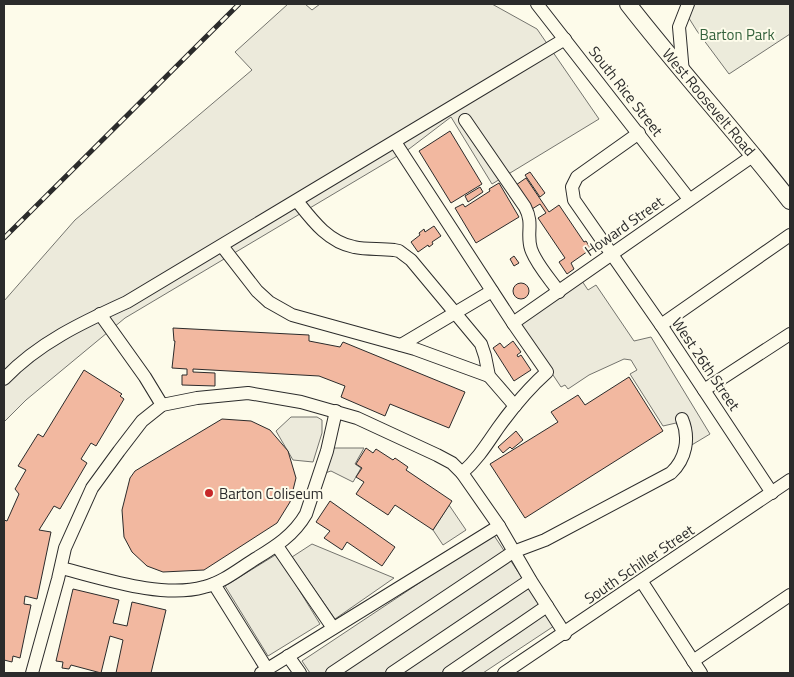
<svg xmlns="http://www.w3.org/2000/svg" width="794" height="677" font-family="'Titillium Web',sans-serif">
<style>
.green{fill:#ecebdb;stroke:#74746e}
.parking{fill:#eceadb;stroke:#74746e}
.building{fill:#f2b8a0;stroke:#2b2b2b}
.lines{fill:none;stroke-linecap:round;stroke-linejoin:round}
.minor-casing{stroke:#2b2b2b;stroke-width:14}
.major-casing{stroke:#2b2b2b;stroke-width:18}
.minor{stroke:#fdfbea;stroke-width:12}
.major{stroke:#fdfbea;stroke-width:16}
.rail-casing{stroke:#2b2b2b;stroke-width:5}
.rail{stroke:#fdfbea;stroke-width:3;stroke-dasharray:9;stroke-linecap:butt}
.poi-dot{fill:#c62828;stroke:#fdfbea;stroke-width:2}
.labels{text-anchor:middle;dominant-baseline:central;stroke-width:4;stroke-linejoin:round;paint-order:stroke}
.park-label{font-size:15px;fill:#34623c;stroke:#fdfbea}
.street-label{font-size:15px;fill:#2b2b2b;stroke:#fdfbea}
.poi-label{font-size:15px;fill:#2b2b2b;stroke:#fdfbea;text-anchor:start}
</style>
<rect width="100%" height="100%" fill="#fdfbea"/>
<path class="green" d="M680 4H790V34L729 74 697 31Z"/>
<g class="parking">
<path d="M288 4H305L312 10 320 4H492L537 29 599 119 492 184 451 117 409 149 125 318 26 400 4 422V301L75 220 252 70 235 52Z"/>
<path d="M582 281 588 290 596 285 634 341 651 337 710 434 690 446 676 423 663 426 630 374 637 370 631 360 624 359 589 375 568 389 565 385 561 387 519 324Z"/>
<path d="M291 417H317L322 420V433L313 462 293 460 276 431Z"/>
<path d="M333 448H364L355 464 361 468 353 482 331 471 325 473Z"/>
<path d="M449 505 466 530 443 545 433 530Z"/>
<path d="M493 534 554 626 483 673H310L302 661Z"/>
<path d="M312 544 394 578 335 619 292 557Z"/>
<path d="M277 554 320 624 268 656 225 586Z"/>
</g>
<g class="building">
<path d="M450 131 482 184 451 203 419 151Z"/>
<path d="M530 172 545 193 540 197 525 175Z"/>
<path d="M526 178 549 212 559 205 584 242 586 241 591 249 571 263 574 269 567 274 559 262 565 258 538 218 546 213 540 204 532 209 516 185Z"/>
<path d="M499 183 519 217 476 243 455 208 463 204 465 207 490 191 489 189Z"/>
<path d="M480 187 483 192 468 202 465 196Z"/>
<path d="M434 226 441 236 432 242 433 244 429 247 428 245 418 252 411 242 420 235 419 233 424 229 425 232Z"/>
<path d="M514 256 519 263 514 266 510 259Z"/>
<circle cx="521" cy="291" r="8"/>
<path d="M173 328 309 335V341L340 347 343 342 465 392 449 428 390 404 385 416 341 397 345 386 319 376 193 369V372L215 373V386L182 385V375H187V369L172 368 175 341H174Z"/>
<path d="M513 341 521 352 517 355 518 357 521 355 531 370 514 381 493 348 500 343 504 348Z"/>
<path d="M84 370 122 394 120 396 124 399 96 446 91 443 81 459 87 463 60 509 54 506 39 530 51 532 37 599 25 596 24 604 31 605 20 658 13 656 12 662 4 660V520L7 521 19 494 15 489 26 470 18 466 38 434 43 437Z"/>
<path d="M629 377 663 431 525 518 490 464 558 422 551 412 578 395 585 405Z"/>
<path d="M222 419 251 421 270 430 288 451 296 478 290 502 277 523 204 570 163 572 147 566 132 552 124 537 122 510 130 478 135 471Z"/>
<path d="M516 431 523 440 512 449 510 447 503 453 498 447Z"/>
<path d="M366 448 373 453 376 449 393 460 395 458 408 467 406 470 452 501 433 530 395 505 388 515 356 494 364 482 356 477 362 468 356 464Z"/>
<path d="M330 501 395 547 382 566 347 542 342 550 324 538 330 531 316 522Z"/>
<path d="M73 589 119 600 113 623 127 626 132 602 166 610 151 673H116L123 640 110 636 101 673 71 665 69 669 62 668 63 662 56 661Z"/>
</g>
<g class="lines">
<defs>
<g id="minor">
<path d="M537 4 689 199"/>
<path d="M683 73 679 27 688 4"/>
<path d="M465 120 525 207C534 224 526 233 531 249 536 264 550 279 559 292"/>
<path d="M639 133 577 177 572 187 574 200 661 325 772 493"/>
<path d="M395 142 513 323 547 372C528 389 513 407 498 428 487 444 477 460 462 473"/>
<path d="M297 201C312 220 328 242 354 247 367 250 381 248 394 250L399 251 411 260 481 344 485 356 489 376 515 406"/>
<path d="M222 246 257 291 269 302 292 315 415 349 489 376"/>
<path d="M100 314 145 377 162 405"/>
<path d="M513 323 754 155"/>
<path d="M661 325 790 235"/>
<path d="M401 345 492 291"/>
<path d="M4 379C38 343 83 322 127 302L565 39"/>
<path d="M704 390 790 334"/>
<path d="M277 546 333 628"/>
<path d="M61 568C102 578 162 599 204 587 222 583 239 569 255 559 275 547 294 535 306 514L327 451 336 411"/>
<path d="M642 582 701 673"/>
<path d="M214 584 267 669"/>
<path d="M288 656 300 673"/>
<path d="M693 661 790 595"/>
<path d="M32 673 58 579 65 548 92 488 119 451 142 421 162 405 197 398 248 393 301 402 357 418 437 455 452 463 462 473 499 526 531 581 565 634"/>
<path d="M261 673 499 526"/>
<path d="M332 673 513 552 545 540 671 473C686 459 690 438 682 419"/>
<path d="M392 673 530 580"/>
<path d="M449 673 547 606"/>
<path d="M504 673 790 480"/>
</g>
<path id="major" d="M628 4C680 71 738 134 790 201"/>
</defs>
<use href="#minor" class="minor-casing"/>
<use href="#major" class="major-casing"/>
<use href="#minor" class="minor"/>
<use href="#major" class="major"/>
<defs>
<path id="rail" d="M4 238 239 4"/>
</defs>
<use href="#rail" class="rail-casing"/>
<use href="#rail" class="rail"/>
</g>
<circle class="poi-dot" cx="209" cy="493" r="5"/>
<g class="labels">
<g class="park-label">
<text x="737" y="34">Barton Park</text>
</g>
<g class="street-label">
<text transform="translate(626 91) rotate(52)">South Rice Street</text>
<text transform="translate(709 102) rotate(50)">West Roosevelt Road</text>
<text transform="translate(624 226) rotate(-35)">Howard Street</text>
<text transform="translate(706 364) rotate(56)">West 26th Street</text>
<text transform="translate(639 564) rotate(-34)">South Schiller Street</text>
</g>
<g class="poi-label">
<text x="219" y="493">Barton Coliseum</text>
</g>
</g>
<rect width="794" height="677" fill="none" stroke="#2b2b2b" stroke-width="10"/>
</svg>
